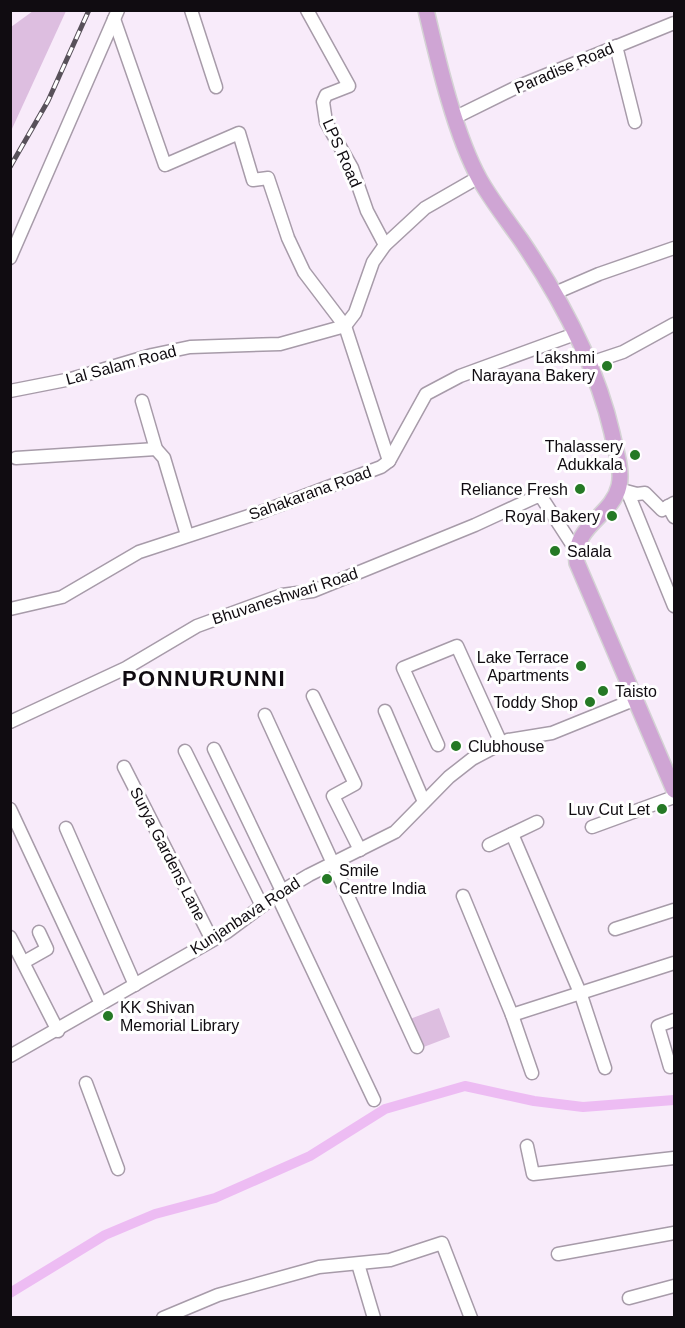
<svg xmlns="http://www.w3.org/2000/svg" width="685" height="1328" font-family="Arial,sans-serif">
<style>
.green{fill:#ddbee0}
.lines{fill:none;stroke-linecap:round;stroke-linejoin:round}
.canal{stroke:#edbcf3;stroke-width:10}
.minor-casing{stroke:#a79ba9;stroke-width:15}
.major-casing{stroke:#d4d3d4;stroke-width:18}
.minor{stroke:#fff;stroke-width:12}
.major{stroke:#cfa5d4;stroke-width:15}
.rail-casing{stroke:#58515a;stroke-width:5}
.rail{stroke:#fff;stroke-width:3;stroke-dasharray:9;stroke-linecap:butt}
.poi-dot{fill:#257925;stroke:#fff;stroke-width:2}
.labels{text-anchor:middle;dominant-baseline:central;stroke-width:6;stroke-linejoin:round;paint-order:stroke}
.street-label{font-size:16px;fill:#100c11;stroke:#fff}
.poi-label{font-size:16px;fill:#100c11;stroke:#fff;text-anchor:end}
.district-label{font-size:22px;font-weight:bold;letter-spacing:1.5px;fill:#100c11;stroke:#fff}
</style>
<rect width="100%" height="100%" fill="#f8ebfa"/>
<g class="green">
<path d="M33 11H66L11 131V27Z"/>
<path d="M439 1008 450 1037 421 1048 410 1019Z"/>
</g>
<g class="lines">
<path class="canal" d="M10 1293 105 1235 155 1214 215 1198 310 1156 385 1109 465 1086 534 1101 583 1107 674 1100"/>
<defs>
<g id="minor">
<path d="M191 10 216 87"/>
<path d="M307 10 349 86 326 95 323 102 326 122 352 168 367 211 385 245"/>
<path d="M114 19 165 165 239 133 253 180 268 178 288 238 304 272 345 326 389 461"/>
<path d="M616 46 635 122"/>
<path d="M456 117 519 86 674 23"/>
<path d="M10 258 118 10"/>
<path d="M555 293 599 274 674 248"/>
<path d="M590 363 623 352 674 324"/>
<path d="M10 391 71 379 152 355 190 347 280 344 345 326 355 313 373 262 385 245 425 208 479 177"/>
<path d="M142 401 156 449 164 458 187 535"/>
<path d="M16 458 156 449"/>
<path d="M622 490 637 494 645 493 662 510 674 503"/>
<path d="M628 493 674 606"/>
<path d="M668 506 674 517"/>
<path d="M10 609 62 597 139 552 264 511 381 467 389 461 426 394 460 376 575 334"/>
<path d="M313 696 355 784 333 796 360 850"/>
<path d="M385 711 424 802"/>
<path d="M265 715 417 1047"/>
<path d="M10 722 126 668 197 626 282 595 313 591 475 525 540 495 575 549"/>
<path d="M438 745 403 668 457 646 501 743"/>
<path d="M214 749 282 891"/>
<path d="M185 751 262 906"/>
<path d="M124 767 212 940"/>
<path d="M10 809 101 1004"/>
<path d="M592 827 674 797"/>
<path d="M66 828 135 985"/>
<path d="M512 834 581 995 605 1068"/>
<path d="M489 845 537 822"/>
<path d="M277 895 374 1100"/>
<path d="M463 896 512 1015 532 1073"/>
<path d="M615 929 674 910"/>
<path d="M10 937 58 1031"/>
<path d="M24 962 47 949 39 932"/>
<path d="M512 1015 674 963"/>
<path d="M10 1056 227 932 282 891 309 875 395 832 449 777 472 759 508 740 552 733 636 699"/>
<path d="M670 1067 658 1026 674 1020"/>
<path d="M86 1083 118 1169"/>
<path d="M527 1146 533 1174 674 1158"/>
<path d="M558 1254 674 1233"/>
<path d="M358 1264 374 1318"/>
<path d="M629 1298 674 1286"/>
<path d="M163 1318 218 1295 319 1267 390 1260 442 1243 471 1318"/>
</g>
<path id="major" d="M426 10C438 61 455 135 480 180 492 201 507 220 521 240 561 299 596 363 612 433 615 449 623 470 619 486 612 517 572 525 577 563L674 790"/>
</defs>
<use href="#minor" class="minor-casing"/>
<use href="#major" class="major-casing"/>
<use href="#minor" class="minor"/>
<use href="#major" class="major"/>
<defs>
<path id="rail" d="M10 167 48 101 89 10"/>
</defs>
<use href="#rail" class="rail-casing"/>
<use href="#rail" class="rail"/>
</g>
<g class="poi-dot">
<circle cx="607" cy="366" r="6"/>
<circle cx="635" cy="455" r="6"/>
<circle cx="580" cy="489" r="6"/>
<circle cx="612" cy="516" r="6"/>
<circle cx="555" cy="551" r="6"/>
<circle cx="581" cy="666" r="6"/>
<circle cx="603" cy="691" r="6"/>
<circle cx="590" cy="702" r="6"/>
<circle cx="456" cy="746" r="6"/>
<circle cx="662" cy="809" r="6"/>
<circle cx="327" cy="879" r="6"/>
<circle cx="108" cy="1016" r="6"/>
</g>
<g class="labels">
<g class="street-label">
<text transform="translate(564 68) rotate(-23)">Paradise Road</text>
<text transform="translate(342 153) rotate(66)">LPS Road</text>
<text transform="translate(121 365) rotate(-15)">Lal Salam Road</text>
<text transform="translate(310 493) rotate(-20)">Sahakarana Road</text>
<text transform="translate(285 596) rotate(-18)">Bhuvaneshwari Road</text>
<text transform="translate(168 854) rotate(63)">Surya Gardens Lane</text>
<text transform="translate(245 916) rotate(-33)">Kunjanbava Road</text>
</g>
<g class="poi-label">
<text x="595" y="357">Lakshmi<tspan x="595" dy="18">Narayana Bakery</tspan></text>
<text x="623" y="446">Thalassery<tspan x="623" dy="18">Adukkala</tspan></text>
<text x="568" y="489">Reliance Fresh</text>
<text x="600" y="516">Royal Bakery</text>
<text x="567" y="551" text-anchor="start">Salala</text>
<text x="569" y="657">Lake Terrace<tspan x="569" dy="18">Apartments</tspan></text>
<text x="615" y="691" text-anchor="start">Taisto</text>
<text x="578" y="702">Toddy Shop</text>
<text x="468" y="746" text-anchor="start">Clubhouse</text>
<text x="650" y="809">Luv Cut Let</text>
<text x="339" y="870" text-anchor="start">Smile<tspan x="339" dy="18">Centre India</tspan></text>
<text x="120" y="1007" text-anchor="start">KK Shivan<tspan x="120" dy="18">Memorial Library</tspan></text>
</g>
<g class="district-label">
<text x="204" y="678">PONNURUNNI</text>
</g>
</g>
<rect width="685" height="1328" fill="none" stroke="#100c11" stroke-width="24"/>
</svg>
